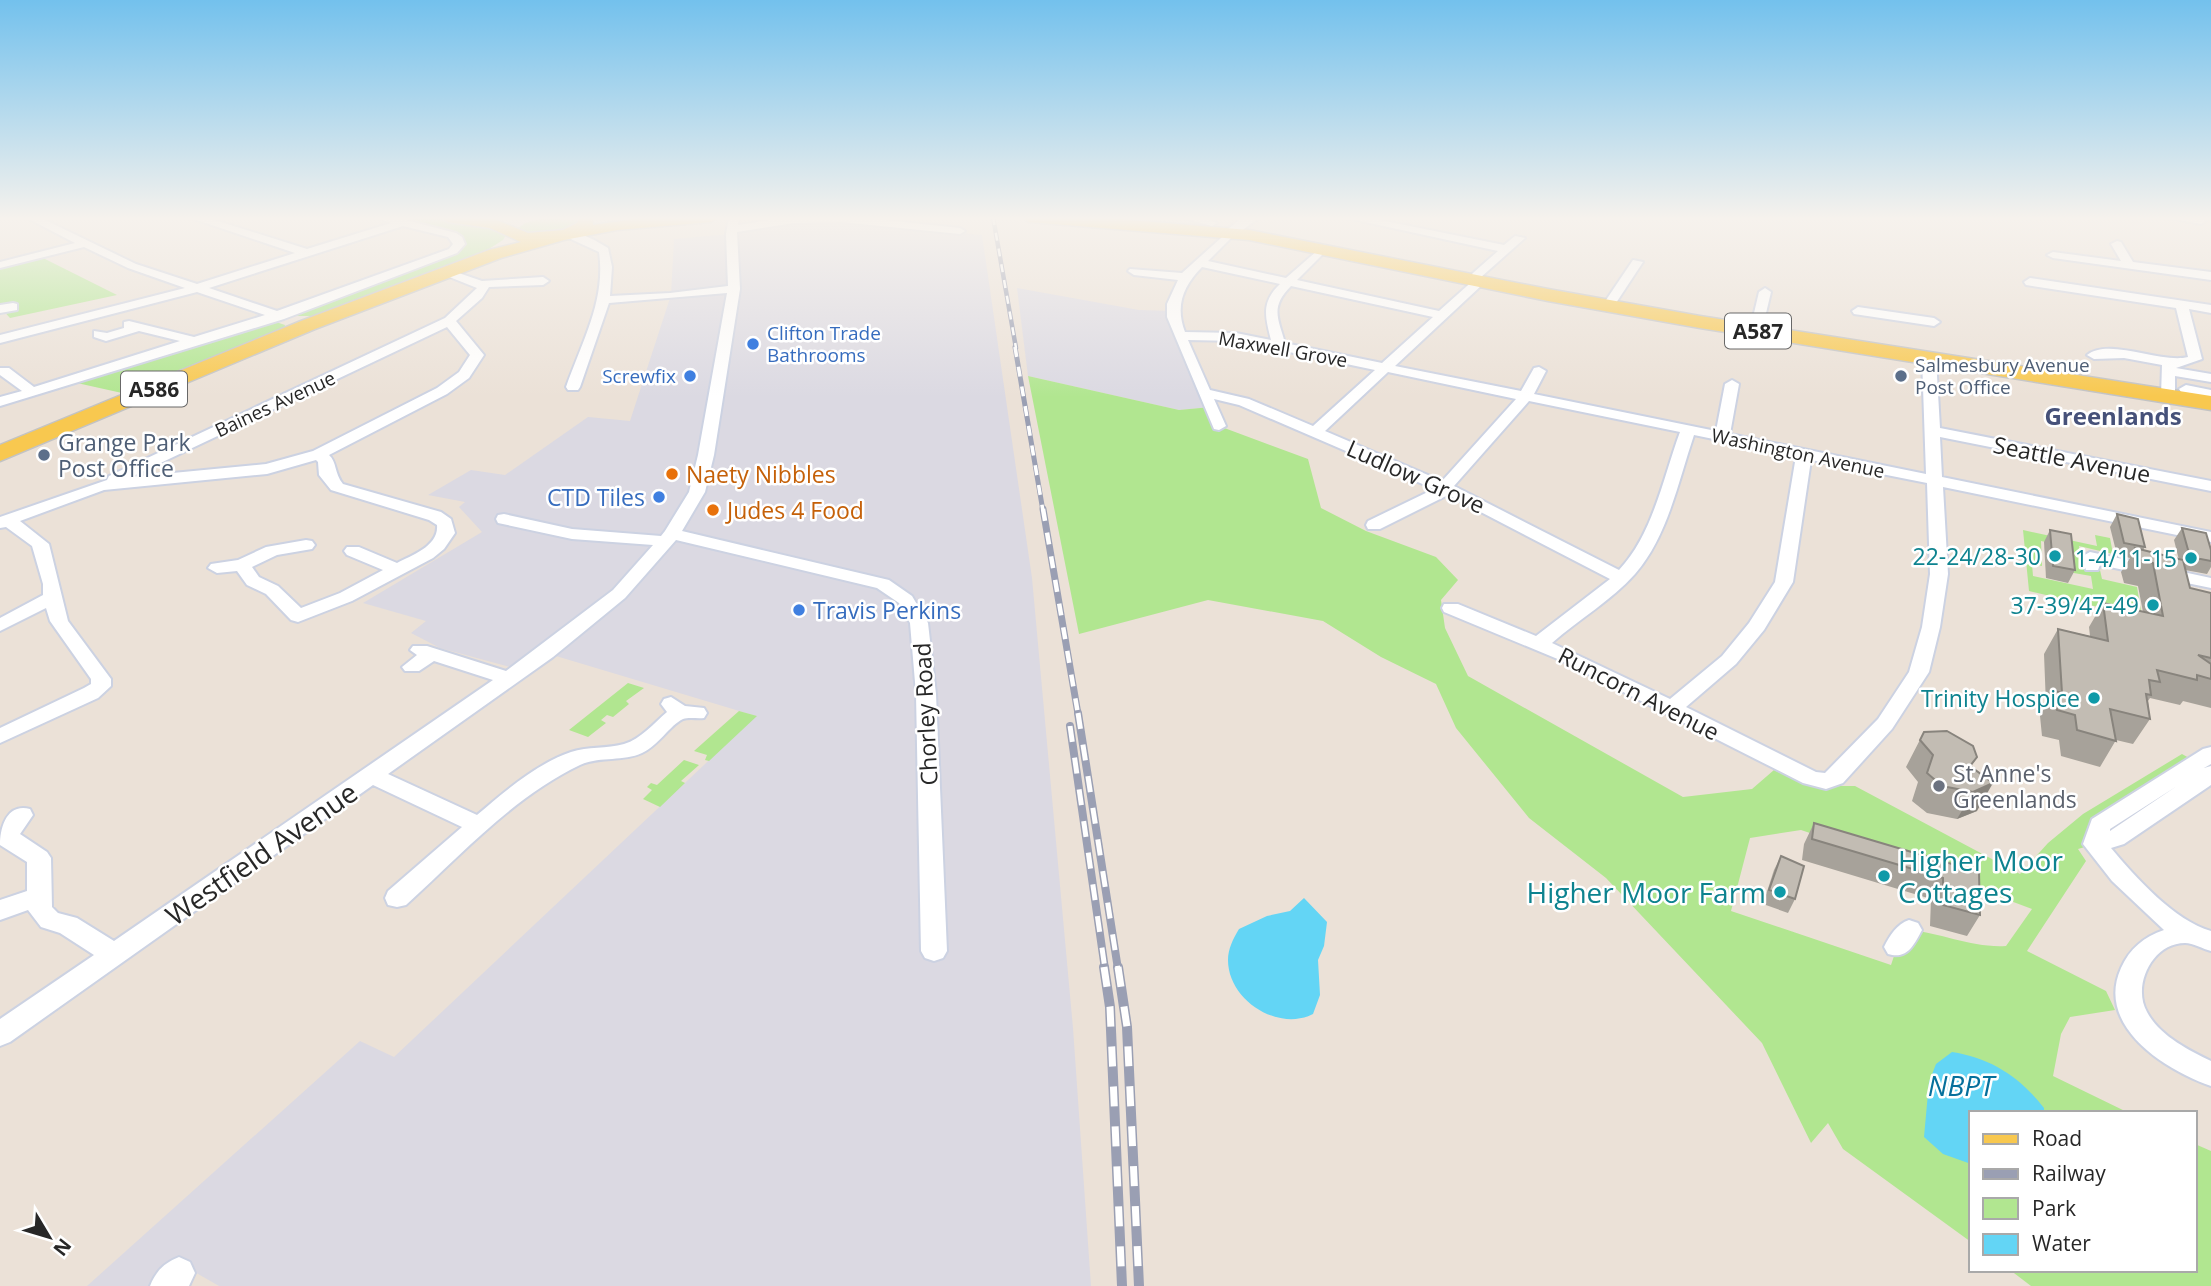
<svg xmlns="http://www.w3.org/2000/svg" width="2211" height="1286" font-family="'Open Sans',sans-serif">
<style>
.industrial{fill:#dbd9e2}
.green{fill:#b1e690;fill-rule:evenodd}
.water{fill:#63d5f5}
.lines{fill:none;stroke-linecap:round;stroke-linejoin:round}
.street-casing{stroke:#ccd2e2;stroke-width:4}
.secondary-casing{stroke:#ccd2e2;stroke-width:4}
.primary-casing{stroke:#c3c3c3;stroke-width:3}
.street{fill:#fff;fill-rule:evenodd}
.secondary{fill:#fff;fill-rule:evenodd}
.primary{fill:#f8c84f;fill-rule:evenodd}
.rail-far4-casing{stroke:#9a9fb3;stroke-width:4.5}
.rail-far3-casing{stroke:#9a9fb3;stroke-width:5}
.rail-far2-casing{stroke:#9a9fb3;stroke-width:7}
.rail-far1-casing{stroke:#9a9fb3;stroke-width:8}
.rail-casing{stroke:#9a9fb3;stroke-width:10}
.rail-far4{stroke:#fff;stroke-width:2.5;stroke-dasharray:8;stroke-linecap:butt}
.rail-far3{stroke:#fff;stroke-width:3.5;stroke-dasharray:10;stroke-linecap:butt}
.rail-far2{stroke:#fff;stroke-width:4.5;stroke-dasharray:12;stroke-linecap:butt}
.rail-far1{stroke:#fff;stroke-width:5;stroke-dasharray:16;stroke-linecap:butt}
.rail{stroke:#fff;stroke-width:7;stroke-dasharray:20;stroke-linecap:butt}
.wall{fill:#a7a29a}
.shaded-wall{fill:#88847d}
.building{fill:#c2bcb3;stroke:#88847d;stroke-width:2}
.shop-dot{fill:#3f7fe0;stroke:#fff;stroke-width:2.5}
.service-dot{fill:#5c6f8a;stroke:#fff;stroke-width:2.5}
.food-dot{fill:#e8710a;stroke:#fff;stroke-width:2.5}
.culture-dot{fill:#0f9aa8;stroke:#fff;stroke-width:2.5}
.worship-dot{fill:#6b7280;stroke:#fff;stroke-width:2.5}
.labels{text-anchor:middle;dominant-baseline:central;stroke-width:5;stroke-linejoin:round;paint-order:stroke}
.far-shop-label{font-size:19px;fill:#366cbe;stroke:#fff;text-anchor:start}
.far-street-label{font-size:19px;fill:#272727;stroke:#fff}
.far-service-label{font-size:19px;fill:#4e5e75;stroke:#fff;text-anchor:start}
.shield{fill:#fff;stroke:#686868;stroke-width:2}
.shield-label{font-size:21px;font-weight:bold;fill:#272727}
.service-label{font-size:23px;fill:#4e5e75;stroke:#fff;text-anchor:start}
.street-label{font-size:23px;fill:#272727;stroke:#fff}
.food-label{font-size:23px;fill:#c56008;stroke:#fff;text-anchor:start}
.shop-label{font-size:23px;fill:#366cbe;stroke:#fff;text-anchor:end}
.culture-label{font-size:23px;fill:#0d838f;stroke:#fff;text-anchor:end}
.worship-label{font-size:23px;fill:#5b616d;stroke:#fff;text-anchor:start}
.far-district-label{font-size:24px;font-weight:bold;fill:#465179;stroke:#fff}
.near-street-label{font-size:28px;fill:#272727;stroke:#fff}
.near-culture-label{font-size:28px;fill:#0d838f;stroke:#fff;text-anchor:start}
.near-water-label{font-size:28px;font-style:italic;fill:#06709c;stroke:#fff}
</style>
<rect width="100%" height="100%" fill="#ebe1d7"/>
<g class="industrial">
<path d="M816 219 982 235 1032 578 1073 1028 1091 1286H219L179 1263 155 1286H87L360 1041 394 1057 756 716 546 653 521 670 440 648 411 633 426 621 363 603 482 532 459 507 465 502 428 495 471 470 505 475 588 417 630 421 671 295 674 239 731 234 734 229Z"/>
<path d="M1017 288 1139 310 1173 311 1211 407 1179 410 1028 376Z"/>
</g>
<g class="green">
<path d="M381 217H448L508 232 503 240 484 252 315 316H296L290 311 453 251 456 236Z"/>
<path d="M543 218 577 220 579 221V228L537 237 517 229 525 223Z"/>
<path d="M43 258 117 295 10 318 0 307V269Z"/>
<path d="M276 322 285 325 284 328 122 393 77 383 264 324Z"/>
<path d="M1028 376 1179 410 1211 407 1219 426 1308 459 1321 508 1366 531 1436 557 1458 580 1441 600 1445 628 1468 676 1683 797 1752 789 1774 770 1801 782 1820 786H1855L2020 874 2048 843 2083 814 2182 754 2196 762 2100 825 2095 844 2078 849 2086 861 2027 951 2106 991 2115 1010 2070 1017 2061 1034 2053 1076 2129 1113H1971V1242L1843 1149 1828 1123 1811 1143 1762 1043 1606 878 1529 818 1456 728 1436 684 1381 657 1323 621 1208 600 1079 634ZM1801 830 2008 900 2032 909 2006 946C1972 948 1942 933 1909 930L1897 947 1891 965 1731 911 1750 838Z"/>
<path d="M2023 530 2097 546 2095 535 2110 538 2113 554 2079 546 2082 565 2100 570 2102 579 2137 587 2142 617 2029 591ZM2041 541 2060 545 2068 572 2091 576 2093 589 2033 576 2032 564 2042 566Z"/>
<path d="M628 683 644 688 626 701 629 704 613 717 607 715 601 720 606 723 588 737 569 730Z"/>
<path d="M739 711 757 716 709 761 705 760 707 755 694 751Z"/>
<path d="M684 760 699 765 681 781 685 783 660 807 643 799 652 790 647 787 651 783 657 785Z"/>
<path d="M2195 1144 2211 1151V1286H2031L2010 1270H2195Z"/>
</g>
<g class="water">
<path d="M1304 898 1327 922 1324 946 1318 960 1320 995 1313 1014C1278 1032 1228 1000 1228 960 1228 949 1233 939 1239 929L1267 916 1290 911Z"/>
<path d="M1952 1052C1991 1058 2020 1077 2044 1108V1113H1971V1164L1943 1154 1924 1137 1929 1082 1936 1064Z"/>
</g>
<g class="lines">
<defs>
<g id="street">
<path d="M25 217H39L136 264 197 284 295 253 188 217H205L307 249 391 223 375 217H394L456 233 462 237 465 244 457 253 284 319 0 406V397L22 391 0 375V368H9L34 387 180 341 139 331 106 341 94 337V331L107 333 124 328V322L129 321 194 337 265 315 197 292 0 343V335L185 288 128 268 84 247 0 268V262L75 243ZM403 226 448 237 453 244 449 249 277 311 209 288Z"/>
<path d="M729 217H739L738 225 790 217H856L960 228 965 231 960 234 841 222 794 223 737 232 740 289 714 455 705 492 682 531 889 580 912 596 928 623 936 694 947 951 943 958 934 961 925 958 921 951 916 694 910 623 899 603 877 588 676 540 625 598 553 657 388 774 477 815C504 792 536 764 571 752 588 746 607 749 624 744 641 739 654 723 667 712L661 704 664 699 671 697 685 706 704 708 707 713 704 718C698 719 689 717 683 719 670 725 658 746 642 753 623 762 599 756 580 765 513 797 460 856 406 905L397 907 388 905 385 898 388 891 462 827 373 785 10 1042 0 1046V1019L94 955 60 933 41 927 28 910 0 920V900L27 891V862L0 845C0 827 7 803 30 809L33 815 20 834 47 852 51 858 52 907 58 913 77 918 114 941 493 680 434 661 419 671H405L402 667 417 655 410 650 413 646H427L506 671 613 590 653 545 572 539 498 523 496 519 498 515 504 514 572 529 661 536 665 531 689 492 698 455 727 293 609 303 580 387 578 390H568L566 387C582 342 606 300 599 252L562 235C574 227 596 241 608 248L612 267 610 296 670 293 728 286 726 234Z"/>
<path d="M1180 217H1201L1217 223 1212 226Z"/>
<path d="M1342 217H1365L1504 245 1515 236 1525 238 1480 278 1485 281 1483 284 1395 366 1521 391 1534 368 1539 367 1546 371 1534 394 1716 431 1725 384 1732 380 1739 384 1730 434 1926 474 1922 358 1929 354 1936 358 1940 428 2211 481V491L1940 437 1942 477 2211 532V542L1943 487 1948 574 1940 627 1929 672 1892 729 1843 783 1826 789 1803 783 1560 660 1444 612 1442 608 1444 604H1458L1536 636 1610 579 1448 495 1380 529H1368L1366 525 1368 521 1434 489 1239 405 1214 399 1226 426 1219 430 1214 429 1167 317V304L1178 280 1134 275 1128 271 1130 269 1182 273 1231 229 1236 232 1235 234 1208 261 1286 278 1318 250 1324 253 1297 280 1439 311 1476 278 1471 275 1473 273 1498 251ZM1202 267 1280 284C1261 302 1265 316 1271 340L1236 333 1185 332C1175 306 1183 286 1202 267ZM1291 286 1433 317 1382 363 1285 343C1278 318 1270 307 1291 286ZM1188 340 1236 341 1375 370 1313 426 1249 399 1210 390ZM1388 372 1516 399 1442 481 1325 431ZM1529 401 1680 432C1663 478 1653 534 1619 570L1454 486ZM1694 435 1796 456 1775 582 1749 623 1722 656 1670 699 1552 643C1579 619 1611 601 1635 574 1668 536 1678 482 1694 435ZM1811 460 1927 483 1930 574 1922 627 1909 672 1878 719 1825 773 1816 772 1686 707 1736 664 1764 630 1793 582Z"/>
<path d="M2163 217H2197L2206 221 2201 224Z"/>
<path d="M2117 241 2121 242 2133 262 2211 272V280L2053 258 2047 255 2053 252 2121 261 2111 244Z"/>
<path d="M1633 260 1643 262 1612 309H1604L1602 306Z"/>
<path d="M442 270H450L482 281 543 277 549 281 543 285 489 287 482 298 456 321 484 355 469 378 447 394 329 455C337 462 334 473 343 484L441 512 451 519 455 533 444 549 433 558 352 601 298 622 291 620 266 594 247 585 237 571 217 573 208 568 211 564 238 560 266 547 306 540 312 541 315 545 312 549 277 555 252 567 259 577 278 586 301 608 340 593 383 570 347 555 344 551 347 547H359L397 563C412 555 439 546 437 525L429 520 331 490 319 475 318 462 316 460 267 474 104 490 20 521 49 544 68 621 111 679V686L98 698 0 743V728L84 688 91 684V679L50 621 46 608 0 631V618L43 595V584L32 546 6 527 0 528V517L107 480 109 476 445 318 477 288 442 274ZM447 327 470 355 459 372 437 388 313 451 266 464 131 477Z"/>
<path d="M2030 278 2211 305V313L2189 309 2202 359 2176 368 2211 374V382L2175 376V396L2168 400 2161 396 2162 365 2124 358 2094 359 2087 355C2109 337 2161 364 2188 357L2176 308 2026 285 2024 282Z"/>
<path d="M1765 288 1771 292 1762 330 1761 333H1751L1750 330 1759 292Z"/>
<path d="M13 303 17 304V310L0 313V305Z"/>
<path d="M1858 307 1934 318 1940 322 1934 326 1854 314 1852 311Z"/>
<path d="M2186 385 2211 390V398L2181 392 2179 389Z"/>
<path d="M2090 552 2211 578V588L2100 565 2098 570H2086L2081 557Z"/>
<path d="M2211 747V764L2204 768 2211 766V785L2124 844 2111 848C2135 877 2175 921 2211 931V951C2203 949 2193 943 2185 943 2152 943 2132 986 2147 1012 2159 1035 2188 1050 2211 1061V1086C2165 1070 2095 1026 2121 968 2130 948 2144 937 2164 930L2112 881 2083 844 2092 819 2203 749ZM2177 786 2110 831V829Z"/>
<path d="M1909 920 1918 923 1922 930C1914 945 1907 960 1888 954L1884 947C1890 935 1897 924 1909 920Z"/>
<path d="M179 1257 190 1262 195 1273 189 1286H150C156 1271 164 1263 179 1257Z"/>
</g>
<path id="secondary" d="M1243 217H1260L1236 235H1226L1224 232Z"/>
<g id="primary">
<path d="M440 217 494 219 528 233 563 230 577 223 580 217H592L593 225 649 217H719L711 222 617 230 564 240 501 258 315 329 0 461V445L301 321 489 250 521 242 490 228 448 222Z"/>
<path d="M1021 217H1094L1249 230 1548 289 1700 316 2211 396V410L1700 328 1548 301 1249 240 1029 222Z"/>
</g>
</defs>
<use href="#street" class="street-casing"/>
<use href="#secondary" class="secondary-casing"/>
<use href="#primary" class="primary-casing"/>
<use href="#street" class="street"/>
<use href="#secondary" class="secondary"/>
<use href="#primary" class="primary"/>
<defs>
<path id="rail-far4" d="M993 217 1016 348"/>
<path id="rail-far3" d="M1015 347 1043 511"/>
<path id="rail-far2" d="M1043 509 1078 714"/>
<g id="rail-far1">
<path d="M1078 713 1118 969"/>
<path d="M1070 726 1105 969"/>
</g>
<g id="rail">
<path d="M1104 967 1110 1007 1122 1286"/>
<path d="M1118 967 1127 1027 1139 1286"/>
</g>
</defs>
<use href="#rail-far4" class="rail-far4-casing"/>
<use href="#rail-far3" class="rail-far3-casing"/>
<use href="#rail-far2" class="rail-far2-casing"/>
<use href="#rail-far1" class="rail-far1-casing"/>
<use href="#rail" class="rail-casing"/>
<use href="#rail-far4" class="rail-far4"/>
<use href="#rail-far3" class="rail-far3"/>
<use href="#rail-far2" class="rail-far2"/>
<use href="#rail-far1" class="rail-far1"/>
<use href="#rail" class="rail"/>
</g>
<g class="wall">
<path d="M2117 514 2145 547 2143 550 2179 560 2174 540 2182 528 2211 550V567L2207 574 2185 570 2190 588 2211 593V708L2183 701 2180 705 2150 698 2148 701 2150 719 2133 744 2116 740 2100 767 2061 756 2059 740 2042 736 2040 716 2046 705 2044 654 2058 629 2090 636 2089 627 2103 603 2143 612 2138 586 2124 583 2121 572 2130 558 2117 555 2110 527Z"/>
<path d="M2050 530 2075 570 2068 583 2046 578 2044 542Z"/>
<path d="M1924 732 1977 757 1971 767 1977 811 1957 819 1927 813 1912 801 1918 782 1906 767Z"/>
<path d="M1814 823 1979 872 1980 915 1967 936 1930 926 1931 899 1802 860 1804 844Z"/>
<path d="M1781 856 1795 899 1788 913 1763 904 1774 870Z"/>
</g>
<path class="shaded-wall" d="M1993 783 1977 811 1957 819 1973 792Z"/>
<g class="building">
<path d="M2117 514 2138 519 2145 547 2124 543Z"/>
<path d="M2182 528 2206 533 2211 550V561L2190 557Z"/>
<path d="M2050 530 2071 534 2075 570 2053 566Z"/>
<path d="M2135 548 2183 560 2190 588 2211 593V658L2198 655 2211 664V679L2197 675V680L2157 670 2160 682 2149 680 2151 695 2146 694 2150 719 2110 709 2116 741 2077 730 2075 715 2057 710 2055 691 2062 693 2058 629 2108 641 2103 603 2163 616 2153 563 2138 559Z"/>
<path d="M1947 731 1973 746 1977 757 1970 766 1993 783 1973 792 1942 786 1927 773 1933 755 1920 740 1924 732Z"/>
<path d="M1814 823 1979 872 1980 915 1943 905V878L1812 839Z"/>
<path d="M1781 856 1804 866 1795 899 1769 890Z"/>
</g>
<linearGradient id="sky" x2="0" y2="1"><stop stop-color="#73c1ed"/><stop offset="0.55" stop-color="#f6f2ed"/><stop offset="1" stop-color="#f6f2ed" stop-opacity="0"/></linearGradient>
<rect width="2211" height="397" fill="url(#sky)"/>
<g class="shop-dot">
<circle cx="753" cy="344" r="7"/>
<circle cx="690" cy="376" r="7"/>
<circle cx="659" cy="497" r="7"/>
<circle cx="799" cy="610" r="7"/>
</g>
<g class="service-dot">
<circle cx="1901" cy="376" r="7"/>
<circle cx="44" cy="455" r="7"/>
</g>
<g class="food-dot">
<circle cx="672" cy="474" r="7"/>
<circle cx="713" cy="510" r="7"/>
</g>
<g class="culture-dot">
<circle cx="2055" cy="556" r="7"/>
<circle cx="2191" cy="558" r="7"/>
<circle cx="2153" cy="605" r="7"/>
<circle cx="2094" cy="698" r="7"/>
<circle cx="1884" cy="876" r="7"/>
<circle cx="1780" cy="892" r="7"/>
</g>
<circle class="worship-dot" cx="1939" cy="786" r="7"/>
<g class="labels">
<g class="far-shop-label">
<text x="767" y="333">Clifton Trade<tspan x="767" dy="22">Bathrooms</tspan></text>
<text x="676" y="376" text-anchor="end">Screwfix</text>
</g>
<g class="far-street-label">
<text transform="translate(1283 349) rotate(10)">Maxwell Grove</text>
<text transform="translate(275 404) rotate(-25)">Baines Avenue</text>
<text transform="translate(1798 453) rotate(12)">Washington Avenue</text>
</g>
<g class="far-service-label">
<text x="1915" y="365">Salmesbury Avenue<tspan x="1915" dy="22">Post Office</tspan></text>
</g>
<g class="shield">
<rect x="1725" y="313.5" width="66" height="35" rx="5"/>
<rect x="121" y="371.5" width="66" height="35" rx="5"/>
</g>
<g class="shield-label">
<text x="1758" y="331">A587</text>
<text x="154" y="389">A586</text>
</g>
<g class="service-label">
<text x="58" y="442">Grange Park<tspan x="58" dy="26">Post Office</tspan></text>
</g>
<g class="street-label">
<text transform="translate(2072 459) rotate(11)">Seattle Avenue</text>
<text transform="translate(1416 476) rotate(24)">Ludlow Grove</text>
<text transform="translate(1639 693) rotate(27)">Runcorn Avenue</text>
<text transform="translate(925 714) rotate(-93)">Chorley Road</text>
</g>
<g class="food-label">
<text x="686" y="474">Naety Nibbles</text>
<text x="727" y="510">Judes 4 Food</text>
</g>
<g class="shop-label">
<text x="645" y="497">CTD Tiles</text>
<text x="813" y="610" text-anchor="start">Travis Perkins</text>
</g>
<g class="culture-label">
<text x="2041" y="556">22-24/28-30</text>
<text x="2177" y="558">1-4/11-15</text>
<text x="2139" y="605">37-39/47-49</text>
<text x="2080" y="698">Trinity Hospice</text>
</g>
<g class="worship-label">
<text x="1953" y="773">St Anne's<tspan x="1953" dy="26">Greenlands</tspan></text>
</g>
<g class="far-district-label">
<text x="2113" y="415">Greenlands</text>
</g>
<g class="near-street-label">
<text transform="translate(261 853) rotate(-35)">Westfield Avenue</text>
</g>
<g class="near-culture-label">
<text x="1898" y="860">Higher Moor<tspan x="1898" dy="32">Cottages</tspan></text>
<text x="1766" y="892" text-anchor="end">Higher Moor Farm</text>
</g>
<g class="near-water-label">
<text x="1961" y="1085">NBPT</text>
</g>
</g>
<rect x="1969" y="1111" width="228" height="161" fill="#ffffff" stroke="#a9a9a9" stroke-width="2"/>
<rect x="1983" y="1134" width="35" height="10" fill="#f8c84f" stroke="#a9a9a9" stroke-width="2"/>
<text x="2032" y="1146" font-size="21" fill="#272727">Road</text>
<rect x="1983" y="1169" width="35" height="10" fill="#9a9fb3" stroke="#a9a9a9" stroke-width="2"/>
<text x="2032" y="1181" font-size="21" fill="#272727">Railway</text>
<rect x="1983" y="1198" width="35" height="21" fill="#b1e690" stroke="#a9a9a9" stroke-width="2"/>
<text x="2032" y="1216" font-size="21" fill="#272727">Park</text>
<rect x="1983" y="1234" width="35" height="21" fill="#63d5f5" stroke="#a9a9a9" stroke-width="2"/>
<text x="2032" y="1251" font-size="21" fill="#272727">Water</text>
<g transform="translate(49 1237) rotate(128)" stroke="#ffffff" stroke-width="5" paint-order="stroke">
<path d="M0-5L12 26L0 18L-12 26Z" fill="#272727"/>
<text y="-10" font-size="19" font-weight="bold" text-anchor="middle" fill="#272727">N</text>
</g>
</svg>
